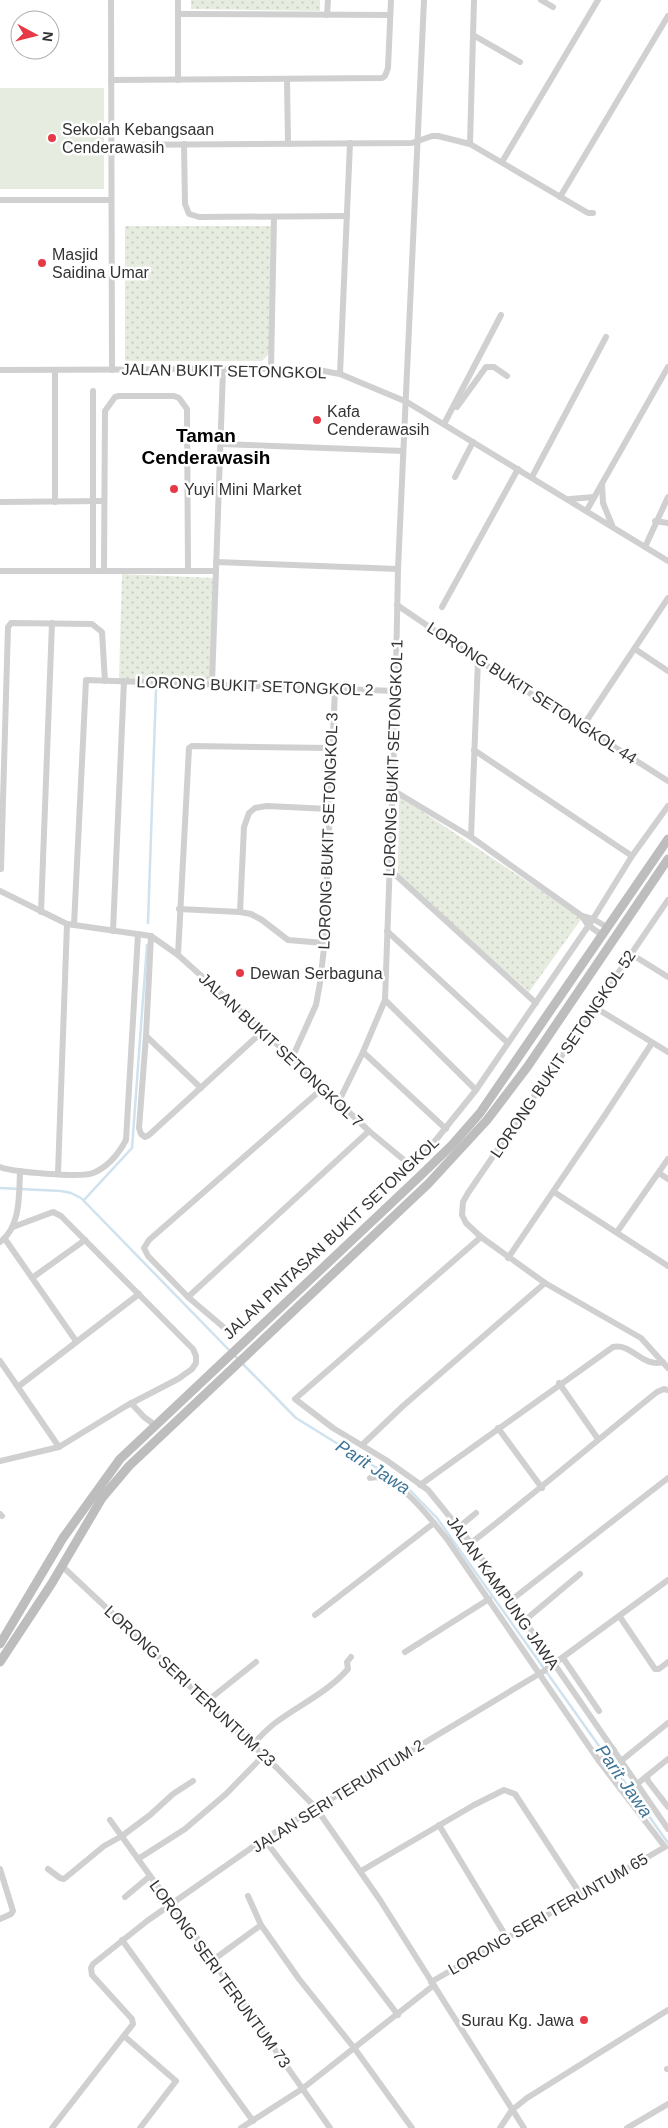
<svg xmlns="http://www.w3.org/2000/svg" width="668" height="2128" font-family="Helvetica,sans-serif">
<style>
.grass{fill:#e6ecdf}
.park{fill:url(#park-dots)}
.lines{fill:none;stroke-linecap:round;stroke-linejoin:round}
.stream{stroke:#cfe2ee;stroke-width:2.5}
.street{stroke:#d0d0d0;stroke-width:6}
.secondary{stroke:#bdbdbd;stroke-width:9}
.poi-dot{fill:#e63946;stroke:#fff;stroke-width:2}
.labels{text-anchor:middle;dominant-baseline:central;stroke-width:5;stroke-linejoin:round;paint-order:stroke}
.poi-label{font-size:16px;fill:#333;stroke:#fff;text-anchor:start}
.street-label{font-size:16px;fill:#333;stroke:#fff}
.water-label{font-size:18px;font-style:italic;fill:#3f7597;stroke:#fff}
.quarter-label{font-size:19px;font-weight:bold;fill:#000;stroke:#fff}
</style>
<defs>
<pattern id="park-dots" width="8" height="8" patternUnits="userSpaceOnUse" patternTransform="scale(1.25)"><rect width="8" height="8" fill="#e6ecdf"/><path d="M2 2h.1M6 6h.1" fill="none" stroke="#c6cbc0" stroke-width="1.8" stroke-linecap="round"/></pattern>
</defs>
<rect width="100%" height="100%" fill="#fff"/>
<rect class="grass" x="0" y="88" width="104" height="101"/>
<g class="park">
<path d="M191 0H320V11L191 9Z"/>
<path d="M125 226H271L269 354 262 361H125Z"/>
<path d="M122 574 214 578 210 682 119 679Z"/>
<path d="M399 796 582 918 529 992 398 875Z"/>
</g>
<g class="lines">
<g class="stream">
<path d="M148 923 156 690"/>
<path d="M0 1188 61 1191 71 1193 81 1198 230 1351"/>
<path d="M84 1200 132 1148 147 945"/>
<path d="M234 1355 296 1418 406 1486 437 1518 668 1843"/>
</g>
<g class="street">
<path d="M111 0 112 370"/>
<path d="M541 0 553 7"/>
<path d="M178 14 390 15"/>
<path d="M327 15 328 0"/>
<path d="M473 35 520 62"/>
<path d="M287 79 288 144"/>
<path d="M111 80 382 78 385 76 388 68 391 0"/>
<path d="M178 80V0"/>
<path d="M184 144 185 204 189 214 199 217 347 216"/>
<path d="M470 144 474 0"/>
<path d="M111 145 412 143 432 136H438L470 144 588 213H593"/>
<path d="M502 162 598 0"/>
<path d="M560 197 668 16"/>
<path d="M0 200H111"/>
<path d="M271 369 274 217"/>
<path d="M0 370 271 369 318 370 340 374 407 402 668 561"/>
<path d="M340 374 350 143"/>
<path d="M457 407 486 367H494L507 376"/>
<path d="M444 424 501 315"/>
<path d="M221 444 403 451"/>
<path d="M455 477 473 442"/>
<path d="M532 477 606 337"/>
<path d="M602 484 603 503 612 525"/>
<path d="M570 499 594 497"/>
<path d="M0 502 104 501"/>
<path d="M55 502V370"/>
<path d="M587 510 668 367"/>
<path d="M655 521 668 523"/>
<path d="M645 547 668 497"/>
<path d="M216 562 398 569"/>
<path d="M0 571H215"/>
<path d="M93 571V391"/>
<path d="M104 571 105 411 115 397 119 396H174L179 398 187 409 188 570"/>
<path d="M397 605 478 660 668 781"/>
<path d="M442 607 518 469"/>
<path d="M635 649 668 671"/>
<path d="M212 684 223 370"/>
<path d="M583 726 668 598"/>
<path d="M474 750 632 856"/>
<path d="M391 789 471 837 582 916"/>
<path d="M471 837 478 660"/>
<path d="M1 869 8 627 11 623 92 624 102 632 105 681"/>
<path d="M389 869 536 1003"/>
<path d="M0 891 67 924 151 936 178 955 263 1031 369 1131 410 1165"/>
<path d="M668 900 468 1193 463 1202 462 1215 466 1223 481 1237 545 1283 641 1338 668 1368"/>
<path d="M179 909 240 912 251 914 262 920 288 940 324 943"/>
<path d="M41 912 52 623"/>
<path d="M240 912 244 827 249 813 255 808 267 806 329 809"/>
<path d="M74 925 86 680 396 691"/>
<path d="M113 931 124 681"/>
<path d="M387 931 508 1043"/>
<path d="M602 935 588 925 582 916 593 919 607 927"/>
<path d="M151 936 146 1036 139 1128 141 1134 145 1137 149 1135 263 1031"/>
<path d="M631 954 668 977"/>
<path d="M178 955 189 748 192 746 331 748"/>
<path d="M385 1000 476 1090"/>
<path d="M596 1008 668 1052"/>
<path d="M146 1036 201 1088"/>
<path d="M363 1052 446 1129"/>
<path d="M292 1058 316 1005 320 983 324 948 335 689"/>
<path d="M338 1103 363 1052 385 1000 395 718 398 569 424 0"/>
<path d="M427 1151 476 1090 593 919 632 856 668 806"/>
<path d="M0 1167C12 1172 81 1178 93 1173 108 1167 119 1153 126 1140L138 934"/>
<path d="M58 1173 67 924"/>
<path d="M659 1173 668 1179"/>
<path d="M554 1192 668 1266"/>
<path d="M617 1232 668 1159"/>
<path d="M481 1237 295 1399 333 1428 386 1460 428 1490 471 1543 668 1829"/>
<path d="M5 1239 76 1341"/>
<path d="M0 1242C21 1227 19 1194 20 1171"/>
<path d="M508 1258 605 1115 652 1043"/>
<path d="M32 1278 85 1240"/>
<path d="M188 1297 369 1131"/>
<path d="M228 1331 188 1297 148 1256 144 1248 149 1240 323 1088"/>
<path d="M0 1361 59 1447"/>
<path d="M559 1383 598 1439"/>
<path d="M19 1386 139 1294"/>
<path d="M131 1403 144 1417 155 1425"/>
<path d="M498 1428 542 1488"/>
<path d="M362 1445 403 1406 545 1283"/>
<path d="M0 1461 59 1447 126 1406 178 1379 192 1369 196 1363V1356L193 1349 61 1216 53 1212 13 1227"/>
<path d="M370 1478C395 1470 433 1522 447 1539L599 1761 665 1847 431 1982"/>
<path d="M420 1485 613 1347C632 1343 642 1368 663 1362"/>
<path d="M0 1514 2 1516"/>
<path d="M459 1527 476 1513"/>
<path d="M471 1543C534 1494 595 1442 657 1392L664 1389 668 1390"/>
<path d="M63 1567 277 1768 316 1808 380 1900 524 2128"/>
<path d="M510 1601 668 1478"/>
<path d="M315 1615 434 1523"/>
<path d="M620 1617 655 1669H659L668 1662"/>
<path d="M524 1621 580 1574"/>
<path d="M405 1652 489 1599"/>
<path d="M563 1658 599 1711"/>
<path d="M206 1702 256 1662"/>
<path d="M252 1745C259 1738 266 1730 275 1723 299 1705 328 1692 348 1669L347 1662 351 1657"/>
<path d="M599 1761 614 1750"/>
<path d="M621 1761 668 1723"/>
<path d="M647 1776 648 1781 668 1807"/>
<path d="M637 1784 668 1759"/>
<path d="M110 1820 156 1884 173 1904 330 2128"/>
<path d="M439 1825 507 1938"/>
<path d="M264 1839 398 2015"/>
<path d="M138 1859 185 1829 226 1794 263 1756"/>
<path d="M0 1869 13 1911 11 1914 0 1919"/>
<path d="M48 1869 60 1878 64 1879 104 1846 122 1836 150 1815 173 1794 193 1781"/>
<path d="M361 1871 474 1805 504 1790 515 1794 581 1895"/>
<path d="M248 1896 261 1925"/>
<path d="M125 1897 150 1876"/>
<path d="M122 1940 253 2121"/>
<path d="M213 1960 261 1925 299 1979 355 2049 412 2128"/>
<path d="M124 2036 176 2081 140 2128"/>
<path d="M667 2069H668"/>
<path d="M52 2128 133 2024 132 2019 92 1975 91 1968 93 1964 147 1921 264 1839 544 1671 668 1580"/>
<path d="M241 2128 302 2089 434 1985"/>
<path d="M500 2128 512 2110 527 2098 668 2010"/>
<path d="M627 2128 668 2104"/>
</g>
<g class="secondary">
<path d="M0 1644 63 1538 120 1459 419 1177 452 1145 480 1113 668 839"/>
<path d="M0 1662 52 1583 102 1498 129 1466 428 1184 487 1120 528 1066 668 859"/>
</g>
</g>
<g class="poi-dot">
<circle cx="52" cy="138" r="5"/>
<circle cx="42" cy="263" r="5"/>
<circle cx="317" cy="420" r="5"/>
<circle cx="174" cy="489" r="5"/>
<circle cx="240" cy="973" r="5"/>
<circle cx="584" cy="2020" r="5"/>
</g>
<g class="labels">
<g class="poi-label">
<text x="62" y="129">Sekolah Kebangsaan<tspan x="62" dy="18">Cenderawasih</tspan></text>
<text x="52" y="254">Masjid<tspan x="52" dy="18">Saidina Umar</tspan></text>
<text x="327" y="411">Kafa<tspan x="327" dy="18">Cenderawasih</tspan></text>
<text x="184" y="489">Yuyi Mini Market</text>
<text x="250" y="973">Dewan Serbaguna</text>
<text x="574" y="2020" text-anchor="end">Surau Kg. Jawa</text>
</g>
<g class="street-label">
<text transform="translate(224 371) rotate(1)">JALAN BUKIT SETONGKOL</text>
<text transform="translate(255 686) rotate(2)">LORONG BUKIT SETONGKOL 2</text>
<text transform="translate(532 693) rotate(33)">LORONG BUKIT SETONGKOL 44</text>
<text transform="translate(393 758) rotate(-88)">LORONG BUKIT SETONGKOL 1</text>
<text transform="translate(328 831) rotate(-88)">LORONG BUKIT SETONGKOL 3</text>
<text transform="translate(281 1050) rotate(43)">JALAN BUKIT SETONGKOL 7</text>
<text transform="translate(563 1054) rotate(-56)">LORONG BUKIT SETONGKOL 52</text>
<text transform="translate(331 1238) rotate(-43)">JALAN PINTASAN BUKIT SETONGKOL</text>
<text transform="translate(503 1593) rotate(55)">JALAN KAMPUNG JAWA</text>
<text transform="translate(190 1686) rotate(43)">LORONG SERI TERUNTUM 23</text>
<text transform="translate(338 1796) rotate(-32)">JALAN SERI TERUNTUM 2</text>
<text transform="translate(548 1914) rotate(-30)">LORONG SERI TERUNTUM 65</text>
<text transform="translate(220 1974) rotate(54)">LORONG SERI TERUNTUM 73</text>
</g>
<g class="water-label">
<text transform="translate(373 1467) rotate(33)">Parit Jawa</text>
<text transform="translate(624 1781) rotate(55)">Parit Jawa</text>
</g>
<g class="quarter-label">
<text x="206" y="435">Taman<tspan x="206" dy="22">Cenderawasih</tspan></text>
</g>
</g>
<g transform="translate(35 35) rotate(97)"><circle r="24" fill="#ffffff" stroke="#adadad"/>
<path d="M0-4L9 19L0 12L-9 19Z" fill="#e63946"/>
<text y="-8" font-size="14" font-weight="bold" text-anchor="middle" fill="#333333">N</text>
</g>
</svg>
